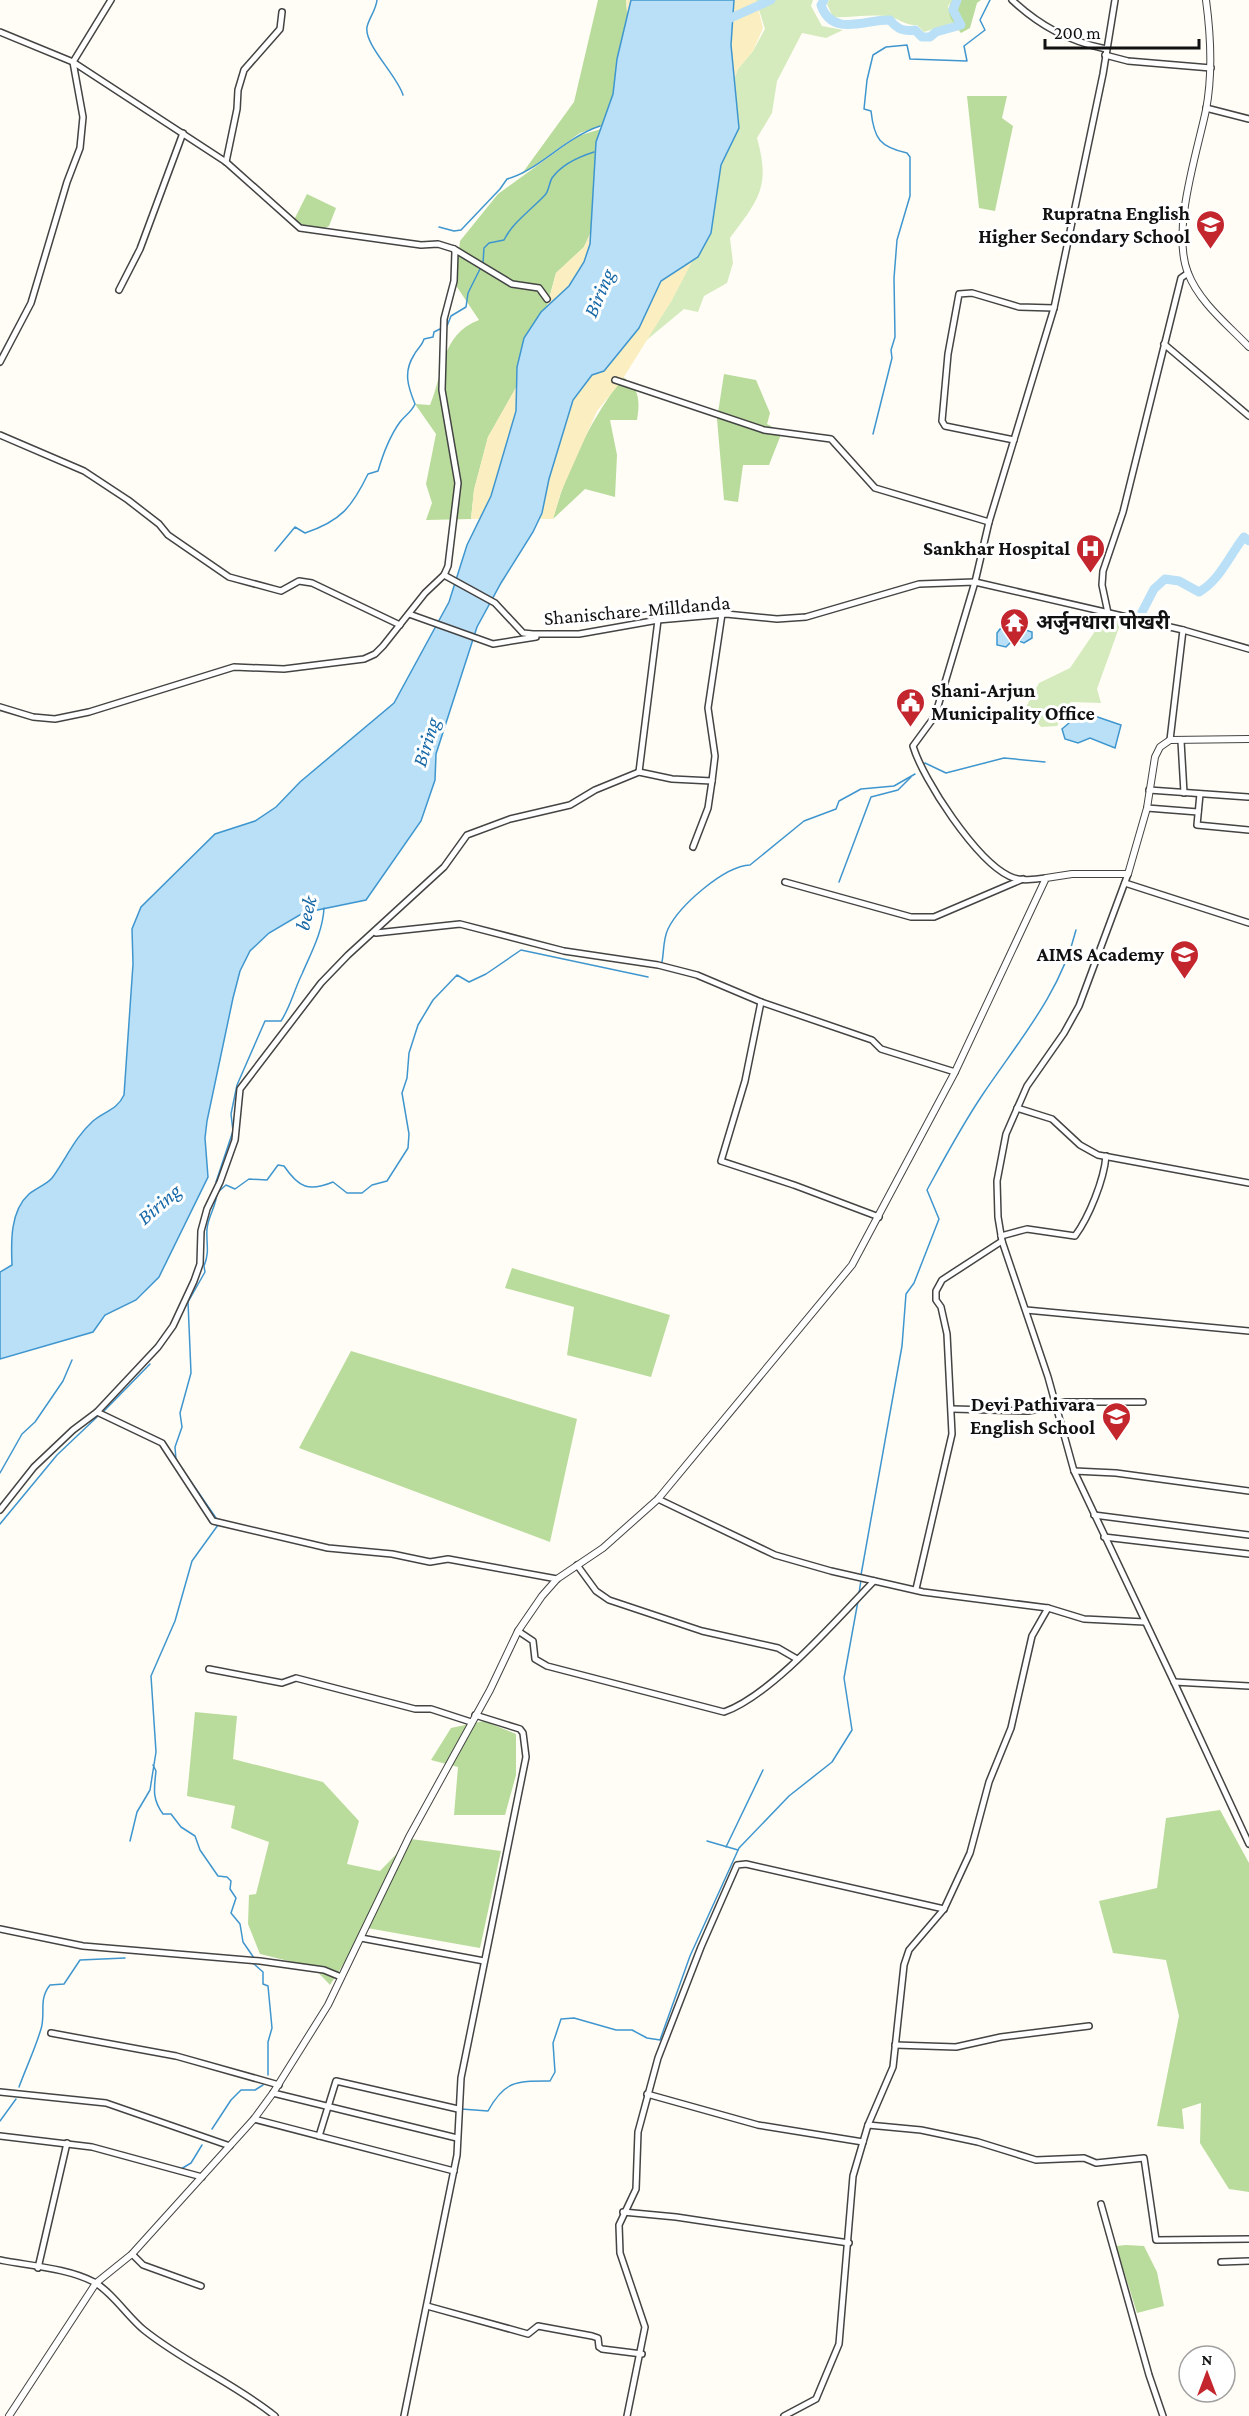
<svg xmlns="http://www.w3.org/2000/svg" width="1249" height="2416" font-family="'Crimson Pro','Noto Sans Devanagari',serif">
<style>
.green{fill:#d5ebbd}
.forest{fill:#b9dc9c}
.sand{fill:#fbeec1}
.water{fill:#b9e0f7;stroke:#3f96cf;stroke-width:1.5}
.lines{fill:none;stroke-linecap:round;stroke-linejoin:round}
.stream{stroke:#3f96cf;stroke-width:1.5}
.river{stroke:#b9e0f7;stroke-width:9}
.minor-casing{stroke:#444;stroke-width:8}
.tertiary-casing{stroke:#444;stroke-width:8}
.minor{stroke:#fff;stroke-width:5}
.tertiary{stroke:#fff;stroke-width:6}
.labels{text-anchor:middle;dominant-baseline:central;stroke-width:6;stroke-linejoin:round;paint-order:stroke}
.poi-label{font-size:20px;font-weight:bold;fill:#111;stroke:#fff;text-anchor:end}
.street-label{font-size:20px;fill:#111;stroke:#fff}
.water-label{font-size:21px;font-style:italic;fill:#1768a6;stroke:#fff}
</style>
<rect width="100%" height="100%" fill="#fffdf5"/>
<g class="green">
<path d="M756 0H813L811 6 822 26 843 30 826 38 802 33 777 81 772 113 757 138C771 188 758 200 730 238L733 263 727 283 704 296 698 312 684 309 643 343 672 300 722 109 738 69 753 51 765 29Z"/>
<path d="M829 0H952L948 6 953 23 924 32 917 25C905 26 901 19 890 17 873 13 852 18 833 17L827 4Z"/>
<path d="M1104 618 1121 622 1097 689 1101 703 1071 702 1057 726 1041 727 1026 707 1039 683 1070 668Z"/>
</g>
<g class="forest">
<path d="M598 0H626L630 49 607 124 580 133 521 175 574 102Z"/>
<path d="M952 0H981L977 3 970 28 961 33C953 23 944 13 952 0Z"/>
<path d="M967 96H1007L1002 118 1013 126 995 211 979 208Z"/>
<path d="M604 128 610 190 584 247 556 273 542 324 518 384 488 437 474 490 471 519 426 520 432 503 426 484 436 434 415 404 430 405C444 372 440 335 479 320L455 284 460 241 498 194 578 136Z"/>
<path d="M307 194 336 208 329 226 316 232 292 224Z"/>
<path d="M724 374 756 380 770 413 767 424 782 432 769 465H743L738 502 724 500 717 419Z"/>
<path d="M623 377C640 388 640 402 637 420H610L617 455 615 497 585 489 553 519C567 467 591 420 623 377Z"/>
<path d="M512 1268 670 1315 651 1377 567 1355 574 1307 505 1288Z"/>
<path d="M351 1351 577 1419 550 1542 299 1448Z"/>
<path d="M195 1712 237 1716 233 1759 323 1782 359 1821 347 1864 380 1871 411 1839 501 1851 480 1948 367 1928 330 1985 313 1967 260 1954 248 1924 249 1895 256 1894 269 1842 231 1828 235 1806 187 1796Z"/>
<path d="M484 1721 516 1734V1775L505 1815H454L458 1767 431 1760 451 1728Z"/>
<path d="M1220 1810 1249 1863V2192L1229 2189 1200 2143 1201 2103 1182 2109 1184 2129 1157 2126 1179 2016 1166 1960 1113 1953 1099 1901 1157 1888 1166 1818Z"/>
<path d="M1126 2245 1144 2246 1157 2272 1164 2306 1137 2313 1116 2246Z"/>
</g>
<path class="sand" d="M626 0H756L763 28 753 51 738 69 722 109 702 243 672 300 620 383 597 411 561 492 553 519H471L474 490 488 437 518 384 541 331 556 273 584 247 610 189 628 20Z"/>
<g class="water">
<path d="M631 0H734L731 45 739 128 721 165 711 233 698 257 661 281 639 328 604 371 592 375 573 400 549 479 542 513 533 532 501 583 477 627 436 754 435 780 421 821 366 900 303 913 269 933 250 951 240 971 233 998 207 1121 205 1138 208 1177 159 1277 136 1300 105 1315 93 1332 0 1359V1272L12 1265C11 1242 10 1211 29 1194 36 1188 46 1185 52 1178 66 1159 75 1137 93 1121 105 1111 117 1110 124 1095L133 964 132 929 141 907 215 834 255 821 276 807 300 782 394 703 449 602 467 545 491 496 516 411 517 367 524 338 541 312 569 286 584 262 590 244 596 142 613 94 617 59Z"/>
<path d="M1013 626 1032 632V638L1024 643 1014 639 1006 647 997 645V633L1000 629Z"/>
<path d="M1077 710 1121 725 1115 748 1090 738 1078 743 1065 739 1062 729 1069 723 1070 713Z"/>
</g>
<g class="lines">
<g class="stream">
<path d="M377 0C376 10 369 18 367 27 364 45 397 75 403 95"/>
<path d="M439 227 454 231 461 230 500 189 507 179C538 171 564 138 600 126"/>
<path d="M483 263 484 248 489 243 504 240C513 222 531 210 545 195 549 191 549 183 552 178 562 164 578 157 594 152"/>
<path d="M447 326 451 316 466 307 468 293 481 267"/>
<path d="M873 434 892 358 891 350 895 337 894 278 897 240 910 196V157L907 153C880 147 874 139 871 111L864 109 867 80 873 55 886 47 907 45 910 59 967 61 964 46 985 30 980 20 990 0"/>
<path d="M275 551 295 527 305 533C341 521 352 507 368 474L378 471C383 454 389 437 400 422 405 415 411 413 415 404 408 387 403 372 414 355 417 349 422 346 424 339L433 337 434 332 440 329"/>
<path d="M923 765 925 763 946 773 1004 758 1045 762"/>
<path d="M839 882 871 797 898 790 911 777"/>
<path d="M662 962C664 952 663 939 668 929 679 906 724 866 750 865L804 821 836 809 839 801 861 789 894 786 915 774"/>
<path d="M216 1182 233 1131 231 1114 237 1085 265 1021H281C291 1006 294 990 302 974 311 953 323 931 324 908"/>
<path d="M217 1193 226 1185 235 1189 249 1179 267 1180 278 1165 284 1166C299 1188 309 1192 333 1182L347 1193H362L372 1185 387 1181 408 1148 409 1134 402 1093 407 1078 409 1053 418 1025 433 1000 457 975 469 982 486 974 521 950 648 977"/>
<path d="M104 1411 150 1364"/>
<path d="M0 1473 22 1434 35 1422 63 1381 72 1360"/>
<path d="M216 1518 176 1460 175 1447 182 1427 180 1413 191 1373 188 1302 205 1272 204 1266C210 1252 206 1243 207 1229 208 1216 217 1205 217 1192"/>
<path d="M0 1524 57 1455 97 1417"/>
<path d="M861 1575 902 1346 906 1294 914 1283 939 1219 927 1190C945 1157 962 1125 983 1094 1018 1042 1061 992 1076 930"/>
<path d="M859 1593 861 1580"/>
<path d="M153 1765 156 1771C154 1789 152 1799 163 1814H171L181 1827 195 1836 200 1850 218 1876 227 1877 231 1881 230 1889 236 1898 231 1913 240 1924 243 1942 254 1958"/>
<path d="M130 1841 137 1812 150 1790 156 1752 151 1676 175 1621 192 1561 218 1525"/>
<path d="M707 1841 738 1850"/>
<path d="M726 1847 763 1770"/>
<path d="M253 1963 263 1972V1984L268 1986 272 2028 268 2042V2075"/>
<path d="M19 2087C26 2068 35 2049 41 2029 46 2013 38 2000 50 1985L64 1984 80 1960 125 1958"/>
<path d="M461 2109 488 2111C505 2080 517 2081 550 2081L555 2072 553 2043 561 2019 574 2018 616 2030H632L647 2038 660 2040 690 1956 739 1848 789 1796 832 1762 852 1730 844 1678 858 1601"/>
<path d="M0 2121 16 2099"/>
<path d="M212 2129 231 2100 241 2090H255L263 2085"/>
<path d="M181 2169 191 2163 202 2145"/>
</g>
<g class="river">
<path d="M824 0 821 5C832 38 866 19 890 20 897 29 904 32 915 30L922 37H930L936 32 961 25 953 10 957 0"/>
<path d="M724 21 771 0"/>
<path d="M1141 614 1154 589 1165 579 1179 581 1199 592C1220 580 1229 556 1244 537L1249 541"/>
</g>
<defs>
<g id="minor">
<path d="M1012 0C1040 26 1068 41 1106 49"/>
<path d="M0 32 73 62 111 0"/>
<path d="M1105 55 1128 61 1211 68"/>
<path d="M1206 108 1249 119"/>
<path d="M226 162 237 109 238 90 244 70 280 29 282 12"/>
<path d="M454 249 512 284 539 288 547 299"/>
<path d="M119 290 140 249 183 133"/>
<path d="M1164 344 1249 416"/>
<path d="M0 362 31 303 67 182 80 148 83 117 73 62 226 162 300 228 421 245 438 244 454 249 455 252 454 281 444 319 442 390 458 483 448 566 444 575 425 593 383 646 375 654 364 659 284 669 234 667 89 712 55 719 33 717 0 707"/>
<path d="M615 380 764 430 831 439 875 488 989 522"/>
<path d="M0 435 84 471 128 500 159 524 168 535 229 577 281 591 299 581 312 583 400 625"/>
<path d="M1014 440 945 426 942 421 948 354 959 294 972 293 1019 307 1054 308"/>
<path d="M444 575 495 603 523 633 533 634H579L658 620 726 614 777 619 806 617 919 584 975 582 1183 630 1249 649"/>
<path d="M1108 613 1102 585 1103 571 1123 512 1181 278 1188 273"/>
<path d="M409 614 493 644 536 637"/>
<path d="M1170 740 1183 630"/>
<path d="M1181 741 1184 793"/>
<path d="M639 772 658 620"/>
<path d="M1149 790 1248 797"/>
<path d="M1200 794 1197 825 1249 830"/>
<path d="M1147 808 1198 812"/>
<path d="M693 847 708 808 712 781"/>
<path d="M1128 874 1079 1006 1064 1033 1027 1086 1006 1134 997 1181 998 1217 1002 1241 1048 1377 1074 1471 1174 1682"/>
<path d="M1046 878C1034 879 1020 882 1009 876 976 860 923 780 913 746L935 716 975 582 989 522 1054 308 1103 74 1115 0"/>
<path d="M785 882 911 917H934L1023 879"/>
<path d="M1125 883 1249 923"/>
<path d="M376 933 460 924 564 951 658 965 697 975 761 1002 872 1040 881 1049 955 1072"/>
<path d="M761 1002 745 1081 721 1161 794 1185 879 1217"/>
<path d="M1017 1108 1052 1119 1080 1145 1098 1155 1249 1183"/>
<path d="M1001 1236 1027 1229 1075 1236C1089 1217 1104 1180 1106 1156"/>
<path d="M1026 1310 1249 1331"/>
<path d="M1056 1404 1066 1402H1143"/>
<path d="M952 1409 1028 1411 1057 1406"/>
<path d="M97 1412 158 1347 173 1326 194 1281 200 1264 201 1231 207 1209 220 1182 235 1140 240 1089 321 983 348 955 444 867 467 835 510 819 570 805 595 790 639 772 672 779 712 781 715 756 708 708 722 614"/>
<path d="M1074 1471 1116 1473 1249 1491"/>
<path d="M658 1499 775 1555 831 1571 923 1592 1048 1608 1084 1619 1145 1622"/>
<path d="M0 1510 34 1467 73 1430 97 1412 162 1443 213 1521 328 1548 392 1554 430 1562 448 1559 557 1579"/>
<path d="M1094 1515 1249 1535"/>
<path d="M1104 1537 1249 1554"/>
<path d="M577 1565 596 1591 609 1600 702 1631 778 1648 797 1659"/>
<path d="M916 1589 952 1434 947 1334 941 1307 936 1300V1291L942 1280 1002 1241"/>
<path d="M518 1631 533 1641 535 1659 547 1666 724 1712C772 1695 837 1619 874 1581"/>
<path d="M209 1669 282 1683 296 1678 415 1709H431L471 1722"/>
<path d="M1249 1686 1174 1682 1249 1844"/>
<path d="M0 1929 83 1946 260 1961 324 1970 341 1977"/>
<path d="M361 1938 484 1961"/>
<path d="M51 2033 176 2056 279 2085"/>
<path d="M895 2045 956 2047 1001 2037 1089 2026"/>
<path d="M0 2092 106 2103 230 2146"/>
<path d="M273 2093 457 2138"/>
<path d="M647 2094 758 2125 863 2142"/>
<path d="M254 2119 454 2171"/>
<path d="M868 2125 921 2130 978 2142 1036 2160 1084 2158 1096 2163 1144 2158 1156 2240 1249 2239"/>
<path d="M0 2136 92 2147 202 2177"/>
<path d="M319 2136 336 2081 458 2109"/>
<path d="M1101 2204 1149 2375 1163 2416"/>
<path d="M623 2212 676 2217 849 2243"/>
<path d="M132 2254 143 2265 201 2286"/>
<path d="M0 2260C30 2266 67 2268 94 2282 113 2293 127 2316 144 2330 185 2363 234 2383 275 2416"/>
<path d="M1221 2262 1249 2261"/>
<path d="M38 2268 67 2143"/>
<path d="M427 2306 528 2334 538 2326 592 2336 598 2338 599 2347 602 2349 642 2354"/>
<path d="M404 2416 457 2155 461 2078 526 1757 523 1733 520 1729 475 1715"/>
<path d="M627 2416 645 2327 620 2253 619 2225 636 2189 638 2132 658 2058 701 1947 737 1865 746 1864 944 1909"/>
<path d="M784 2416 816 2399 839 2344 853 2176 868 2125 893 2067 904 1965 909 1950 944 1909 970 1853 989 1782 1011 1728 1032 1636 1048 1608"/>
</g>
<g id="tertiary">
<path d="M1206 0C1211 37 1213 73 1206 110 1197 153 1171 231 1188 273 1199 302 1228 325 1249 347"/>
<path d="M9 2416 96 2283 132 2254 254 2119 273 2093 328 2005 409 1837 490 1690 518 1631 542 1596 557 1579 603 1548 658 1499 852 1265 955 1072 1046 878 1072 874H1128L1147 808 1155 757 1160 747 1170 740 1249 739"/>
</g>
</defs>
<use href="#minor" class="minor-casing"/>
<use href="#tertiary" class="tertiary-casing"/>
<use href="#minor" class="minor"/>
<use href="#tertiary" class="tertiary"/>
</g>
<defs>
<symbol id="school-pin" viewBox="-11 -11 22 30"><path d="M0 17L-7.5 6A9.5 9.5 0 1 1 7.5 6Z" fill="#c4262e" stroke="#fff"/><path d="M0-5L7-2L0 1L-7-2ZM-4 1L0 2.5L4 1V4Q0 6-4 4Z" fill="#fff"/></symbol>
<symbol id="hospital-pin" viewBox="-11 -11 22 30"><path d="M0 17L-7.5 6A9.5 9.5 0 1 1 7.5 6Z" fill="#c4262e" stroke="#fff"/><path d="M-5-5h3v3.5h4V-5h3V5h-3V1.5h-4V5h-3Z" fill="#fff"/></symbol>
<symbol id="temple-pin" viewBox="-11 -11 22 30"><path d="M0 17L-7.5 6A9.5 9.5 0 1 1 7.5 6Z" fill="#c4262e" stroke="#fff"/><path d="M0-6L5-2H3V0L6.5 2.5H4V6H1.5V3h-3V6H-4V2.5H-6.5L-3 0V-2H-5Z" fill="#fff"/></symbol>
<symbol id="civic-pin" viewBox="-11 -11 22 30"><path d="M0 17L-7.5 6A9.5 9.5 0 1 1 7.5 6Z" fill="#c4262e" stroke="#fff"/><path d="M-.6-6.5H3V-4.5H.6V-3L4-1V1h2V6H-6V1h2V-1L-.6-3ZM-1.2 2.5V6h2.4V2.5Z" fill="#fff"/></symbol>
</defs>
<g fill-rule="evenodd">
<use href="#school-pin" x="1194" y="208" width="33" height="45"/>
<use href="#hospital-pin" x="1074" y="532" width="33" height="45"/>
<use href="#temple-pin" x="998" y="606" width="33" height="45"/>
<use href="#civic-pin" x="894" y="686" width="33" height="45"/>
<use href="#school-pin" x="1168" y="938" width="33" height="45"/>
<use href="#school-pin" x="1100" y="1400" width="33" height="45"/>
</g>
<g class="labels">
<g class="poi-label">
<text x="1190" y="213">Rupratna English<tspan x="1190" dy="23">Higher Secondary School</tspan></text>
<text x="1070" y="548">Sankhar Hospital</text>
<text x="1036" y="622" text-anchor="start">अर्जुनधारा पोखरी</text>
<text x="931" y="690" text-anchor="start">Shani-Arjun<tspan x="931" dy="23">Municipality Office</tspan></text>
<text x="1164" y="954">AIMS Academy</text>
<text x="1095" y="1404">Devi Pathivara<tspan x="1095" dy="23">English School</tspan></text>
</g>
<g class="street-label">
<text transform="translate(637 610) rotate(-5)">Shanischare-Milldanda</text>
</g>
<g class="water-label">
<text transform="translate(599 293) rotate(-67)">Biring</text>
<text transform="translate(426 742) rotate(-73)">Biring</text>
<text transform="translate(306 913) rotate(-76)">beek</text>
<text transform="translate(159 1204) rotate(-41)">Biring</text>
</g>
</g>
<g transform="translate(1207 2374)"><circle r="28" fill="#ffffff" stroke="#a0a0a0" stroke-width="1.5"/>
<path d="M0-4.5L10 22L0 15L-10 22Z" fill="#c4262e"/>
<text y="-9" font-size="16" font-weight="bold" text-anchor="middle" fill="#111111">N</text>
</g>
<path d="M1045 39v9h154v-9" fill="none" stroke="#111111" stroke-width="3"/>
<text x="1054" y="39" font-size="18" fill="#111111" stroke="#ffffff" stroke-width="4.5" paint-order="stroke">200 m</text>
</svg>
